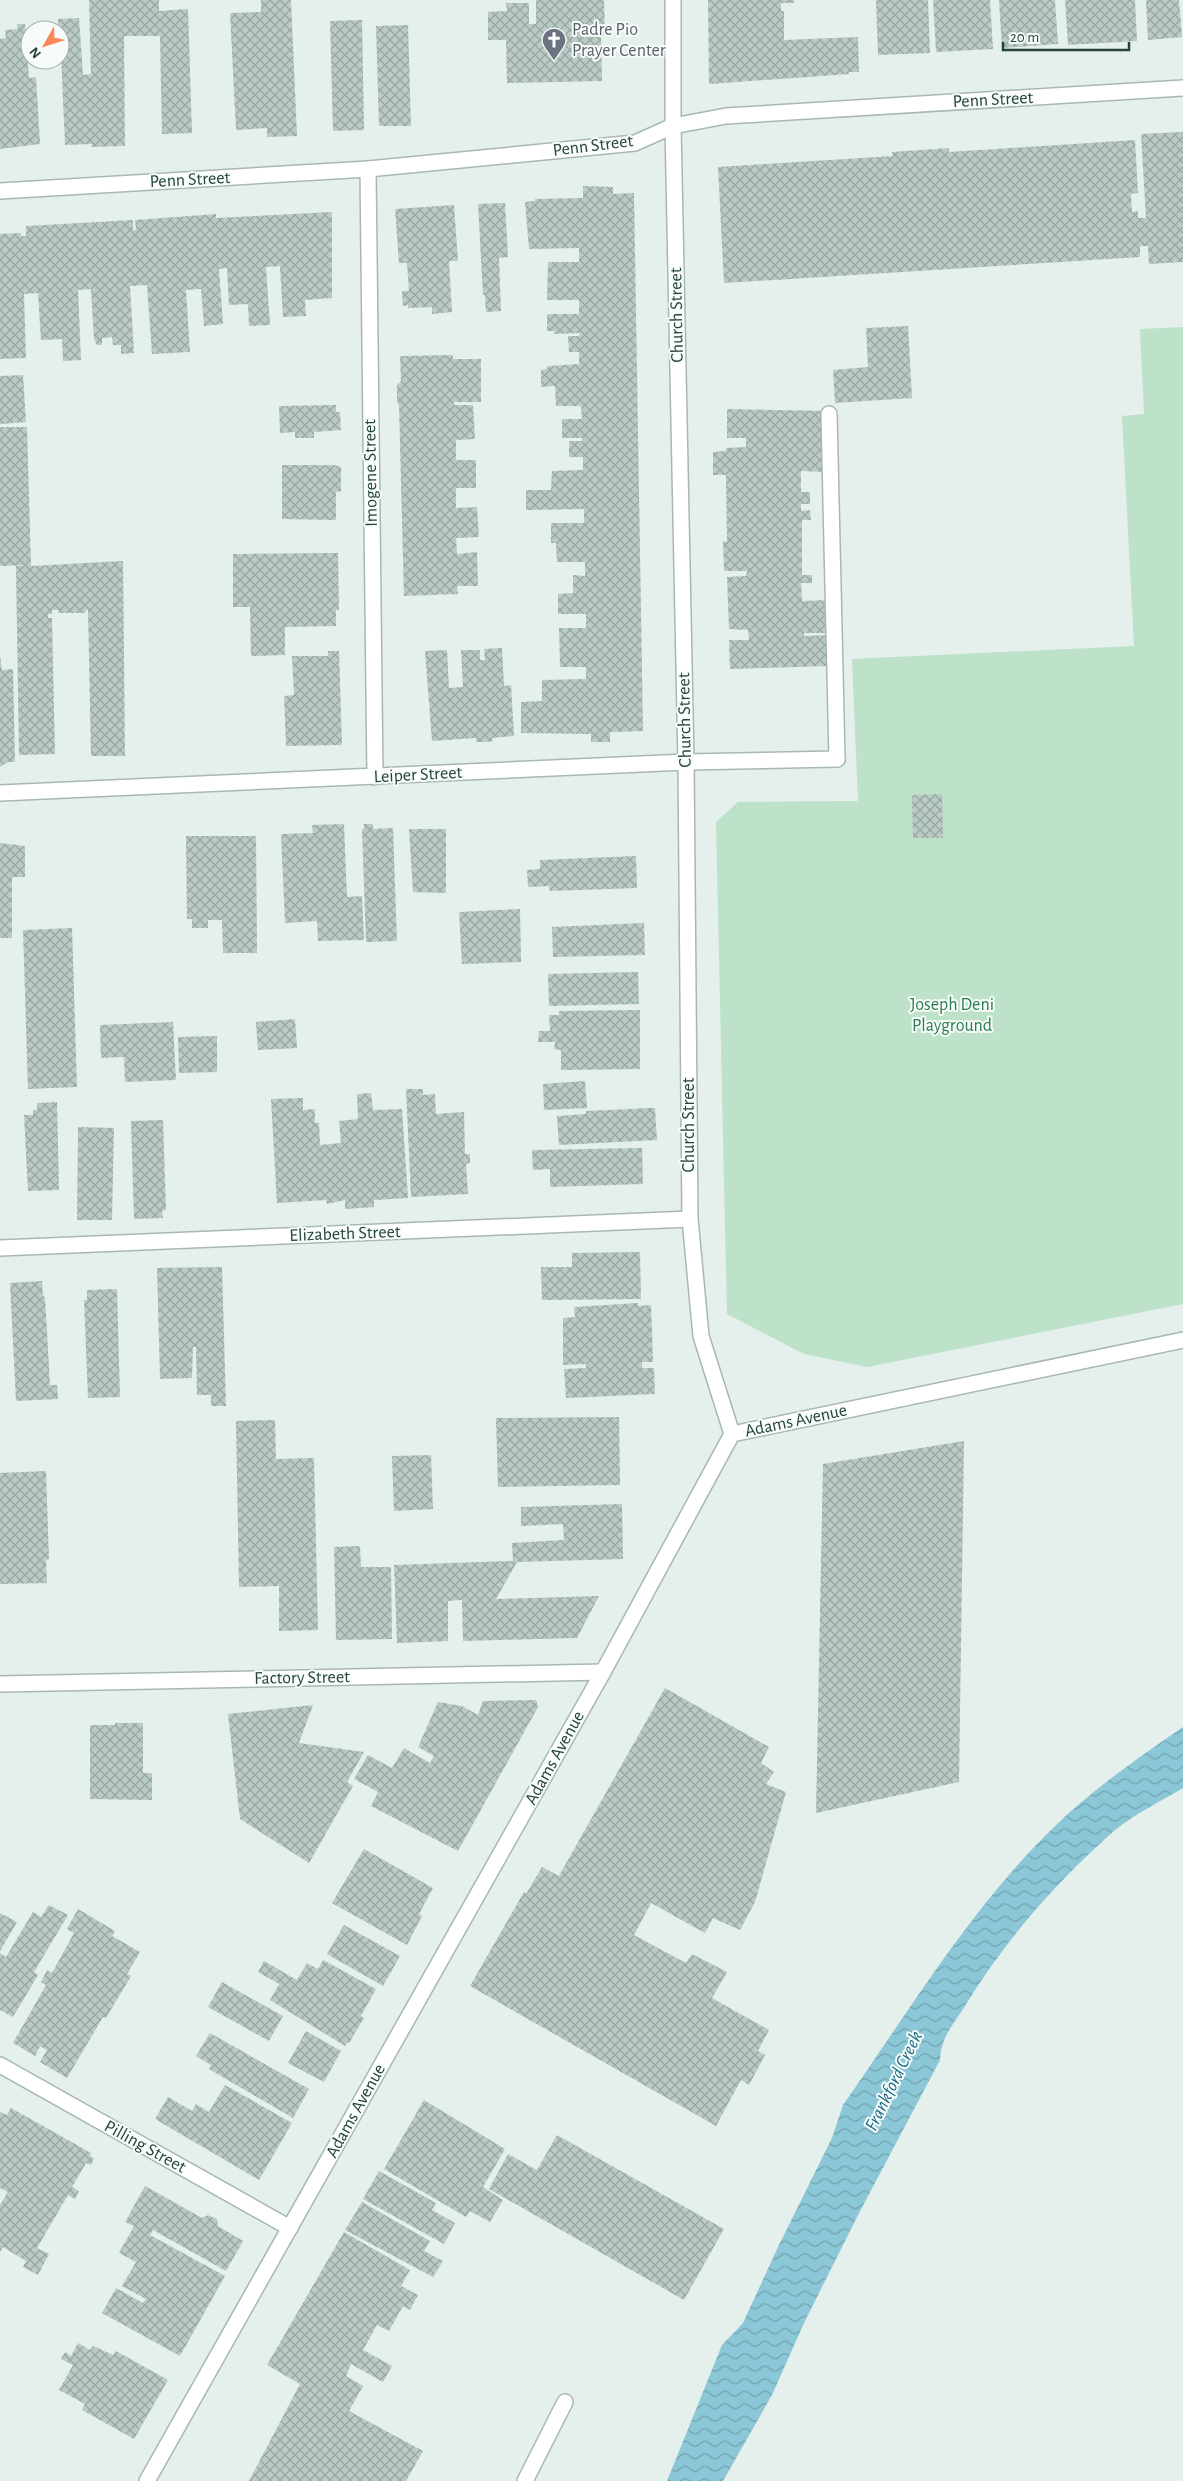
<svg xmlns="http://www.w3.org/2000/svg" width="1183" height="2481" font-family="'Alegreya Sans',sans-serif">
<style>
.green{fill:#bde1c9}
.water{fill:url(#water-waves)}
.building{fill:url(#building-cross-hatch)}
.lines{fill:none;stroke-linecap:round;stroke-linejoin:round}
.lane-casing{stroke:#a7b8b3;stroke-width:18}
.street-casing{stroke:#a7b8b3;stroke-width:18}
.lane{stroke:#fff;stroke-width:15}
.street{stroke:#fff;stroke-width:15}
.labels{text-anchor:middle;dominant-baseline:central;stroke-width:4;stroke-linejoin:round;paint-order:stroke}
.worship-label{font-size:18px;fill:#5b616d;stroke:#f7fbf9;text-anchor:start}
.street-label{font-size:18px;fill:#23433c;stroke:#f7fbf9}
.park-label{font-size:18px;fill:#2a7d4e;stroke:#f7fbf9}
.water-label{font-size:19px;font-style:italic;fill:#186c84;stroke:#f7fbf9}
</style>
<defs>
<pattern id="water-waves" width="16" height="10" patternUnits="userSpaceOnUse" patternTransform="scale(1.25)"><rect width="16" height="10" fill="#8bc7d7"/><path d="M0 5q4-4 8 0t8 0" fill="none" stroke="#71a3b0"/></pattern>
<pattern id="building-cross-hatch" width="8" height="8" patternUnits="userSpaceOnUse" patternTransform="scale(1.25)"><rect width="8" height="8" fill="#bacac5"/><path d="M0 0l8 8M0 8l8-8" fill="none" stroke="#97a6a1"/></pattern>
</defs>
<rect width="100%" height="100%" fill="#e5efeb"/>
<path class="green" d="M1183 327V1304L867 1367 804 1354 727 1314 716 822 738 802 858 801 852 659 1134 646 1122 416 1144 414 1140 329Z"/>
<path class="water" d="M1183 1727V1788C1161 1801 1135 1814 1115 1830 1057 1881 1005 1940 965 2006 953 2025 941 2037 940 2060L858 2215 804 2323 772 2395 723 2481H667L722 2345 743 2323 778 2247 832 2138 843 2105C907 2014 971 1908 1051 1830 1091 1790 1137 1759 1183 1727Z"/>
<g class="building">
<path d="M89 0H159V11L188 9 192 133 162 134 160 36H124L125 146 91 147 92 144 65 145 60 30H58V19L79 18 83 75 91 74Z"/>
<path d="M261 0H291L297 136 267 137V128L236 130 230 13 261 12Z"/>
<path d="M536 0H604L605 35H601L602 81 507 83 506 40H488V12L507 11 506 3H529V24H536Z"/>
<path d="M708 0H794V3H781V11H784V40L858 37 859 72H849V74L709 84Z"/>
<path d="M876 0H928L930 53 878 55Z"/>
<path d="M933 0H990L993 49 936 52Z"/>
<path d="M999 0H1055L1058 44 1002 48Z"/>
<path d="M1065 0H1135L1137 41 1068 45Z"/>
<path d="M1146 0H1179L1182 37 1148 40Z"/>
<path d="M362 20 364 130 333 131 330 21Z"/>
<path d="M17 24H25L29 78 36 77 40 144 0 149V39L6 38 5 30 18 29Z"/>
<path d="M408 25 411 126H379L376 26Z"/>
<path d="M1183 132V262L1149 264 1148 246H1140V257L724 283 718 167 893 156 892 152 949 148V152L1135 140 1138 193 1131 194 1132 212 1138 211V218H1146L1141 134Z"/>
<path d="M583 186 613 187V194L634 193 643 731 610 732V742H591V734L521 733V702L542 701V680L586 679V667H560L559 628H586V614H558V594L573 593V575L585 576V562H557L556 543H551V523H584V509L526 510V490H551L552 471 583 470V457H569V441H582V438H562V419H582L581 406H556L555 386 541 387V370L547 369 548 366 579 364V352H569L568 336H579L580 333 554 334V331H547V314H579V300H547L548 262H579V248L529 249 525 202 535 201V199L583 198Z"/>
<path d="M505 203 508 257 499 258 501 311 486 312 485 295H483L478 204Z"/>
<path d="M454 205 458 261H449L452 312 432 314V307L408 308V305L403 306 402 291H409L407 263H399L395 209Z"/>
<path d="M332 212V298L305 300 306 316 283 317 280 266 266 267 270 325 249 326 248 304 229 305 227 268 219 269 223 324 204 326 201 289 186 290 190 352 152 354 147 285 130 286 134 353 121 354V345H113L112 337 102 338V345H97L94 339 91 289 78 290 81 360 63 361 62 339 41 340 38 293 24 294 26 358 0 359V234L21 233V236H26V226L133 220V230H136L135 220 216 214V218Z"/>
<path d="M908 326 912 398 835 403 833 370 868 367 866 328Z"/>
<path d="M453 355V359H481V402H454V405H473L475 439 456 440V460H476V488H456V508L477 507 479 537 456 538 457 554 477 552 478 586H457L458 594 404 596 399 405 397 401V384L400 383 401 380 400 356Z"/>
<path d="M23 375 26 422 0 424V376Z"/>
<path d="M331 405H336V412H340L341 430 314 432V438H295V432L280 433 279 406Z"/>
<path d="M727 409 827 411 826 472 801 471V492H810V504H801V511L810 510 811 520H802V575H812V583H801L802 601 831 600 832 633H804V636L828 635 829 666 730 669 729 640H749L748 630 729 629 727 577 746 576 747 571H724L723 541 727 542 726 475H713V452L726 451V448L746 447V438H727Z"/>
<path d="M0 427H27L31 566 123 561 125 756H91L88 610H86L85 613H58L59 610H52V614H48V618H52L55 754 19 755 16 566 27 565 0 566Z"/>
<path d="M282 465H334L341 467V491L336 492V520L282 519Z"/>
<path d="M338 553 339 610H336V626L285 627V655L251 656 250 607H233V554Z"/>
<path d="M502 648 504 686 511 685 514 736 492 738 493 741 487 742H476V738L432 741 425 651 447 650 449 688 463 687 461 650H480V660H485L484 649Z"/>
<path d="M328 651H339L342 745 286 746 284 696 294 695 292 656H328Z"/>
<path d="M0 656 2 670 13 669 15 762H8L0 767Z"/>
<path d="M942 794 943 838H913L912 795Z"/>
<path d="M344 824 347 897 362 896 364 940 318 941 317 921 285 923 281 834 313 833 312 825Z"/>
<path d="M364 824H373V829L393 828 397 941 366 942 362 829H364Z"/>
<path d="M409 829H446V893L413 892Z"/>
<path d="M186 836H256L257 953H223L222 920H208V928H192V919H187Z"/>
<path d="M0 843 25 846V877H12V938H0Z"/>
<path d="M636 856 637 888 550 891 549 886 528 887 527 870 540 869V860Z"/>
<path d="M520 909 521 962 462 964 459 912Z"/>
<path d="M644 923 645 955 553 957 552 927Z"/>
<path d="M72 928 77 1087 28 1089 23 930Z"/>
<path d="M638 972 639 1004 549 1006 548 974Z"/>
<path d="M640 1010V1069L561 1070V1050L554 1049 555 1042H538L539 1031H550L549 1015H559V1011Z"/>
<path d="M295 1019 297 1048 258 1050 256 1022Z"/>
<path d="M173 1022 176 1080 125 1082 124 1057 101 1058 100 1025Z"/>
<path d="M217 1036V1072L179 1073 178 1037Z"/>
<path d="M585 1081 587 1108 544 1110 543 1084Z"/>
<path d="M406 1089H423V1095L435 1094 436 1114 464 1112 465 1154H470V1163L466 1164 468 1194 411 1197Z"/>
<path d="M371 1093 373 1110 402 1109 408 1198 374 1200V1207L345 1209V1200L327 1204 326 1200 277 1203 271 1099 303 1098V1110L315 1109V1123H319L320 1145 341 1143 339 1121 358 1119 357 1094Z"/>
<path d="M57 1102 59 1190 28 1191 24 1115H33V1110H37V1103Z"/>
<path d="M650 1108H655L657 1140 559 1145 557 1116 586 1114V1111Z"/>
<path d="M163 1120 166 1210 162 1211 163 1218 134 1219 131 1121Z"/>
<path d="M78 1127 114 1128 112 1220H77Z"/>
<path d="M642 1148 643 1184 550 1187V1169L533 1170 532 1150Z"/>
<path d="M640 1252 641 1299 542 1300 541 1267H572V1253Z"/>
<path d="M222 1267 226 1406H211V1395H197L196 1347H193L192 1378 160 1379 157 1268Z"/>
<path d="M42 1281 43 1296 45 1297 50 1385H57L58 1399 16 1401 10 1283Z"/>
<path d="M117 1289 120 1397 88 1398 84 1300H87V1290Z"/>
<path d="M638 1303V1306L651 1305 653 1362H642V1368H654L655 1394 566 1398 564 1369 586 1368V1364L563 1365V1318L575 1317 574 1307Z"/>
<path d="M619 1417 620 1485 498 1487 496 1418Z"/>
<path d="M275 1420 276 1459 314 1458 318 1630 279 1631V1586L239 1587 236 1421Z"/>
<path d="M964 1441 959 1782 816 1813 823 1464Z"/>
<path d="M431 1455 433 1509 394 1511 392 1456Z"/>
<path d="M46 1471 49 1559 46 1560 47 1583 0 1584V1473Z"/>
<path d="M622 1504 623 1559 517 1562 496 1599 599 1596 577 1638 463 1641 462 1600 448 1601V1641L397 1643 394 1565 513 1561 512 1543 564 1540 563 1524 521 1526V1507Z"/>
<path d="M360 1546 361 1567H391L392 1639 336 1640 334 1547Z"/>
<path d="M665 1688 769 1747 761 1763 774 1772 766 1784 786 1792 755 1902 740 1930 713 1918 705 1933 651 1903 634 1935 686 1963 692 1954 727 1972 712 1998 769 2030 758 2051 765 2055 749 2085 741 2080 716 2126 470 1986 524 1892 526 1894 542 1867 559 1876Z"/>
<path d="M536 1700 538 1707 458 1851 371 1806 378 1792 354 1779 368 1755 392 1768 404 1748 430 1763 434 1756 418 1747 438 1702 462 1706 478 1715 483 1701Z"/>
<path d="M313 1705 299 1743 364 1752 347 1782 353 1786 309 1863 240 1819 228 1714Z"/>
<path d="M115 1723H143V1773H152V1800L90 1799V1725H115Z"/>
<path d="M364 1849 433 1888 419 1914 422 1916 407 1945 332 1903Z"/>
<path d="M49 1905 68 1915 34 1972 38 1975 13 2017 0 2010V1953L6 1957 33 1912 41 1917Z"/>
<path d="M78 1909 115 1931 112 1936 140 1952 127 1974 131 1976 106 2018 103 2017 67 2078 40 2062 47 2050 40 2046 35 2056 13 2043 46 1985 41 1982 47 1970 52 1973 74 1933 67 1929Z"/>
<path d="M0 1913 17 1922 0 1951Z"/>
<path d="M344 1925 400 1956 383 1986 327 1954Z"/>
<path d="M323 1960 376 1989 361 2016 364 2018 349 2043 347 2042 345 2046 270 2000 279 1984 258 1972 264 1961 297 1980 307 1963 318 1969Z"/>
<path d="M222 1982 283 2016 269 2041 208 2007Z"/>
<path d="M306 2031 341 2051 324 2082 288 2063Z"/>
<path d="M210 2033 309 2089 293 2118 209 2069 211 2065 196 2056Z"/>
<path d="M225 2085 292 2123 259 2180 155 2119 168 2097 192 2111 196 2104 209 2112Z"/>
<path d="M424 2100 505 2149 483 2187 503 2200 490 2222 470 2211 466 2217 384 2169Z"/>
<path d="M11 2108 91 2153 90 2156 94 2159 91 2165 86 2163 72 2187 79 2191 75 2199 68 2195 37 2248 49 2254 38 2275 23 2267 26 2261 3 2247 0 2252V2205L8 2192 0 2188V2112L7 2115Z"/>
<path d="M557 2135 724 2229 684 2300 489 2189 508 2154 537 2170Z"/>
<path d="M379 2171 436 2203 432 2210 455 2223 444 2244 363 2199Z"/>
<path d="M145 2186 202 2218 208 2215 217 2219 218 2226 243 2241 226 2271 153 2230 150 2235 225 2276 180 2356 102 2313 116 2288 143 2303 146 2299 122 2286 136 2262 119 2253 134 2226 125 2222Z"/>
<path d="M362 2202 430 2241 424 2251 443 2261 433 2277 345 2230Z"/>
<path d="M344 2232 410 2270 401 2286 418 2295 410 2310 403 2306 389 2331 377 2325 363 2350 392 2366 383 2382 351 2364 346 2376 363 2386 349 2411 423 2451 406 2481H249L300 2384 267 2365Z"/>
<path d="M78 2343 90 2350 93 2346 113 2355 116 2351 168 2380 134 2439 82 2410 85 2404 59 2390 73 2365 61 2359 65 2352 71 2356Z"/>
</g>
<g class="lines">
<defs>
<g id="lane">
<path d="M829 414 837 759"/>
<path d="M525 2481 565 2402"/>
</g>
<g id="street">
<path d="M673 0V126L686 762 690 1219 701 1336 732 1434"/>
<path d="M368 169 375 777"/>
<path d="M0 191 368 169 635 143 673 126 726 116 1183 88"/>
<path d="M0 793 686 762 837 759"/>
<path d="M0 1248 690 1219"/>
<path d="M0 1684 603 1672"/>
<path d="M0 2065 290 2228"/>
<path d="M147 2481 603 1672 732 1434 1183 1340"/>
</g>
</defs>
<use href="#lane" class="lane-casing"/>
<use href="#street" class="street-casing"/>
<use href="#lane" class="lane"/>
<use href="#street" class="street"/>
</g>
<defs>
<symbol id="church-pin" viewBox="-11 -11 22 30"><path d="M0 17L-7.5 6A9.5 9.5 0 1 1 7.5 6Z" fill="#6b7280" stroke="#f7fbf9"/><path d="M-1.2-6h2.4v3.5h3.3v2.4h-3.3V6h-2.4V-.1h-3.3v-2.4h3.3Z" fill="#fff"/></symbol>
</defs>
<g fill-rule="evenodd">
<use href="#church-pin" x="540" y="26" width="28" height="38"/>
</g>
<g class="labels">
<g class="worship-label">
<text x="572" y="30">Padre Pio<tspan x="572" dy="21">Prayer Center</tspan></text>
</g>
<g class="street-label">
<text transform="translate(993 100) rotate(-3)">Penn Street</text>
<text transform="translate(593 146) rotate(-7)">Penn Street</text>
<text transform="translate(190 180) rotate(-3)">Penn Street</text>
<text transform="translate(677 315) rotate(-91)">Church Street</text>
<text transform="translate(371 473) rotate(-91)">Imogene Street</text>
<text transform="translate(685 720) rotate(-91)">Church Street</text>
<text transform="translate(418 775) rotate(-3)">Leiper Street</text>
<text transform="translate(689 1125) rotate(-90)">Church Street</text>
<text transform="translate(345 1234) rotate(-2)">Elizabeth Street</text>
<text transform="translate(796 1421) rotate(-12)">Adams Avenue</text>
<text transform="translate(302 1678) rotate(-1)">Factory Street</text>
<text transform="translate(555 1758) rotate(-61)">Adams Avenue</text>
<text transform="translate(356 2111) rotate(-61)">Adams Avenue</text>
<text transform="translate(145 2147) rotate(29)">Pilling Street</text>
</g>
<g class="park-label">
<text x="952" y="1005">Joseph Deni<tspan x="952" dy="21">Playground</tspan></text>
</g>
<g class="water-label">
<text transform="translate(894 2081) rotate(-64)">Frankford Creek</text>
</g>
</g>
<g transform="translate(45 45) rotate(231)"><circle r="24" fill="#f7fbf9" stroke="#a2b1ad"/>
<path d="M0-4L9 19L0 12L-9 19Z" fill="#fa8858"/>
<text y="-8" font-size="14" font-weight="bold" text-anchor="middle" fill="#23433c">N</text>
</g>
<path d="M1003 42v8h126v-8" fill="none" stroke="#23433c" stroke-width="2.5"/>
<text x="1010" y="42" font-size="15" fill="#23433c" stroke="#f7fbf9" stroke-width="4" paint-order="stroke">20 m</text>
</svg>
